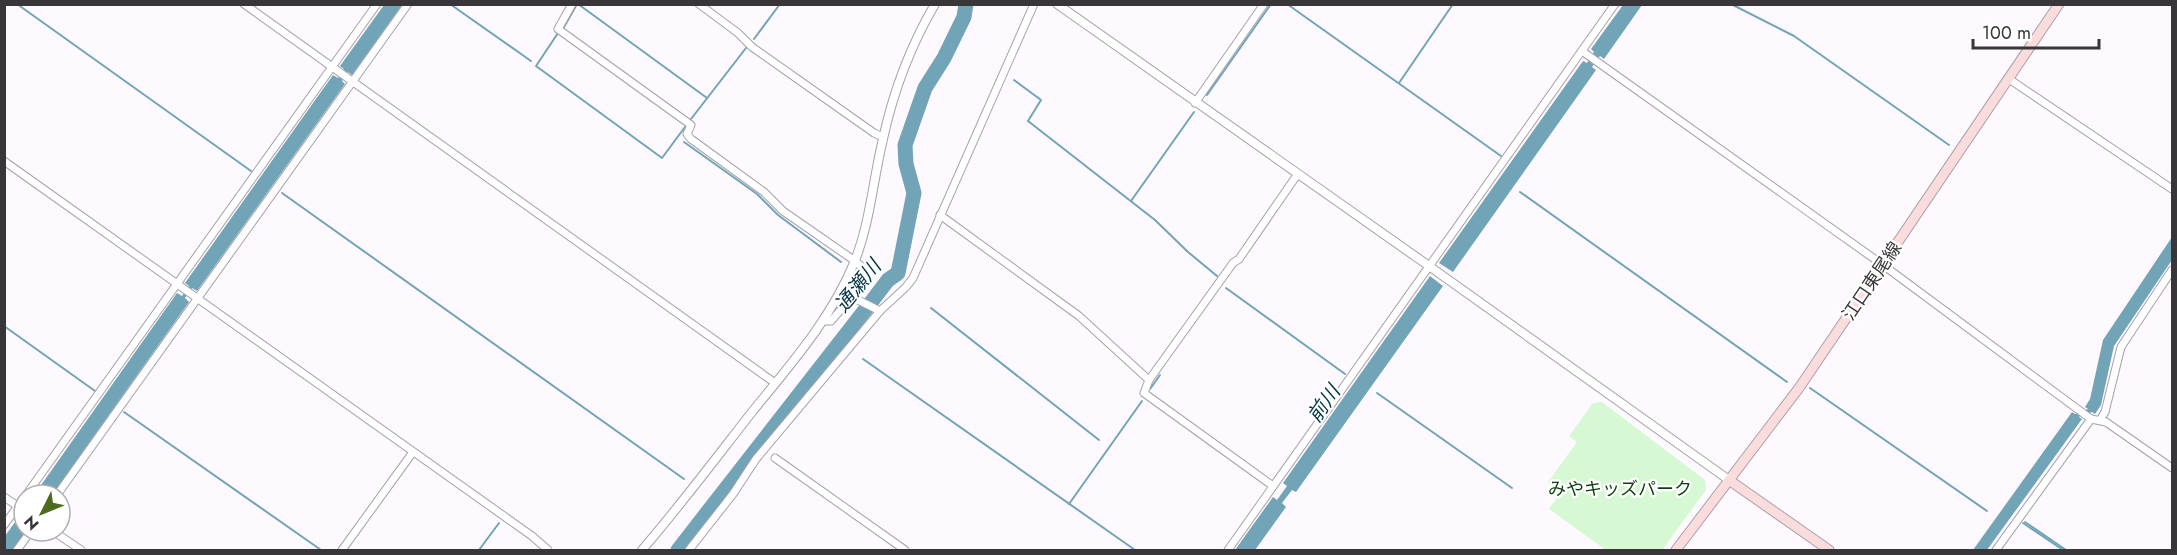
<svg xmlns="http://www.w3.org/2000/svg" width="2177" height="555" font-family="Jost,'Noto Sans JP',sans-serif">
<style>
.green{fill:#d6f8d3}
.water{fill:#72a4b8}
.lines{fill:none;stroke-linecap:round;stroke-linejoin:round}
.stream{stroke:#72a4b8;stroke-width:2}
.river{stroke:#72a4b8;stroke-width:15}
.minor-casing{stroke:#a7a1a9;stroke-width:9}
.tertiary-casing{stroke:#a7a1a9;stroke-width:10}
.secondary-casing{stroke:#a7a1a9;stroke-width:11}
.minor{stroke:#fff;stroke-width:7}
.tertiary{stroke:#fff;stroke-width:8}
.secondary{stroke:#fbdcdc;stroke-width:9}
.labels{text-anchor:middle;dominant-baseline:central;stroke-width:4.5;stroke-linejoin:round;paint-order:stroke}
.street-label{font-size:18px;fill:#383639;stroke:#fff}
.park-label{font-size:18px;fill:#103f0f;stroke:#fff}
.water-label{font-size:20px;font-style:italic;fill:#053544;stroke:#fff}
</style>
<rect width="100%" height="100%" fill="#fdf9fe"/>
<path class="green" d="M1602 402 1705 480 1706 490 1662 550H1606L1549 509 1561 492 1548 482 1577 442 1569 436 1593 403Z"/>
<g class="water">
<path d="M384 5H402L352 75 348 72 342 81 345 84 197 291 192 288 185 298 189 302 52 495H34L177 293 182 296 189 286 185 283 333 75 338 78 344 69 340 66Z"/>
<path d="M1623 5H1642L1604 59 1600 56 1592 67 1596 70 1453 272 1439 263 1583 61 1587 63 1594 52 1591 49Z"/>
<path d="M2172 237V260L2114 346 2101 405 2095 414 2092 412 2080 416 2079 417 2082 419 1987 550H1973L2072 412 2075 414 2088 409 2085 407 2090 399 2103 340Z"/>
<path d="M1430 276 1443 286 1296 492 1292 490 1282 503 1286 507 1255 550H1235L1273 497 1277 500 1287 486 1283 483Z"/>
<path d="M20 515 24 517V531H26L13 550H5V536Z"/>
</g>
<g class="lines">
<g class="stream">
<path d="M17 4 251 171"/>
<path d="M450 4 531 61"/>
<path d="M578 4 707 98"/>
<path d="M1287 4 1501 156"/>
<path d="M1731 4 1794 36 1949 145"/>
<path d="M564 27 577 4"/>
<path d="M558 33 536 66 662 158 685 127"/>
<path d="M754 39 780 4"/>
<path d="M1014 80 1041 100 1028 121 1155 220 1188 252 1217 276"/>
<path d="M1399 83 1453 4"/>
<path d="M1207 95 1271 4"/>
<path d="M691 119 746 48"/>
<path d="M684 142 757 194 778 215 841 262"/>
<path d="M1520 192 1787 382"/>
<path d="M282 193 684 479"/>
<path d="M1131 201 1194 112"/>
<path d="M1226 288 1345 374"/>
<path d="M931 308 1099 440"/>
<path d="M4 326 95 391"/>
<path d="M863 359 1135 550"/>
<path d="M1810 388 1987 511"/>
<path d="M1150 389 1160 375"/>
<path d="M1377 393 1512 488"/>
<path d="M124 412 321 550"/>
<path d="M1069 504 1142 401"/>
<path d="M2025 522 2066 550"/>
<path d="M2023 523 2063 550"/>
<path d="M479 550 499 523"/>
</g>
<path class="river" d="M678 550 872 301 888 280 898 273 914 193 906 164 905 145 925 88 944 58 964 17 966 4"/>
<defs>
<g id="minor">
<path d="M244 4 775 383"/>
<path d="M572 4 558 29 691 125 687 134 691 139 764 192 783 211 855 261 862 267 852 297 880 311"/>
<path d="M699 4 738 33 752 47 874 133 883 137"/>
<path d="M1582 51 1883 265 2091 419 2106 422 2172 468"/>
<path d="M2009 79 2172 189"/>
<path d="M1195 103 1264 4"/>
<path d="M4 161 532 536 548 550"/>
<path d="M940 215 1079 316 1149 380"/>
<path d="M823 321H831L852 297"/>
<path d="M2100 420 2105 412 2121 347 2172 270"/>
<path d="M775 458 905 550"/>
<path d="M1273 486 1144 393 1149 380 1233 263 1239 259 1297 175"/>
<path d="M26 495 377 4"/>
<path d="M57 495 408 4"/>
<path d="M4 497 24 510"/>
<path d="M4 525 24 498"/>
<path d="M53 531 81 550"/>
<path d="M17 550 31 531"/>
<path d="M342 550 413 452"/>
<path d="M689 550 733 494 756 459 880 311 906 287 913 278 1034 4"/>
<path d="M1228 550 1615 4"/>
<path d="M1996 550 2091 419"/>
</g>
<g id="tertiary">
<path d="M1057 4 1429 266 1729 480"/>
<path d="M642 550C680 506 716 458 752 412 790 365 831 319 854 263 870 224 873 180 883 139 893 93 911 45 935 4"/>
</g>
<g id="secondary">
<path d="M1729 480 1829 550"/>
<path d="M1676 550 1799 388 2059 4"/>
</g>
</defs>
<use href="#minor" class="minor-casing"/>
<use href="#tertiary" class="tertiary-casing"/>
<use href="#secondary" class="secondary-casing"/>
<use href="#minor" class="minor"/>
<use href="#tertiary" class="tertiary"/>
<use href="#secondary" class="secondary"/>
</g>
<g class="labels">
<g class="street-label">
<text transform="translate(1872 281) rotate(-56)">江口東尾線</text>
</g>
<g class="park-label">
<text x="1620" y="489">みやキッズパーク</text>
</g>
<g class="water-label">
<text transform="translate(858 286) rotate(-51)">通瀬川</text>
<text transform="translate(1324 404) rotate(-55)">前川</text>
</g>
</g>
<rect width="2177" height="555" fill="none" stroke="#383639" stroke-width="12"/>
<g transform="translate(42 513) rotate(227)"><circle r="28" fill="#ffffff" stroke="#afafb0" stroke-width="1.5"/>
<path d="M0-4.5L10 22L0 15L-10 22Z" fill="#4e6a1e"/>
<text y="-9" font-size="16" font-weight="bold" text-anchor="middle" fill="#383639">N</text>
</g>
<path d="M1973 39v9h126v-9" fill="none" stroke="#383639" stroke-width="3"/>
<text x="1982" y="39" font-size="18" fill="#383639" stroke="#ffffff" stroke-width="4.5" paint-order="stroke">100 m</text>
</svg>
